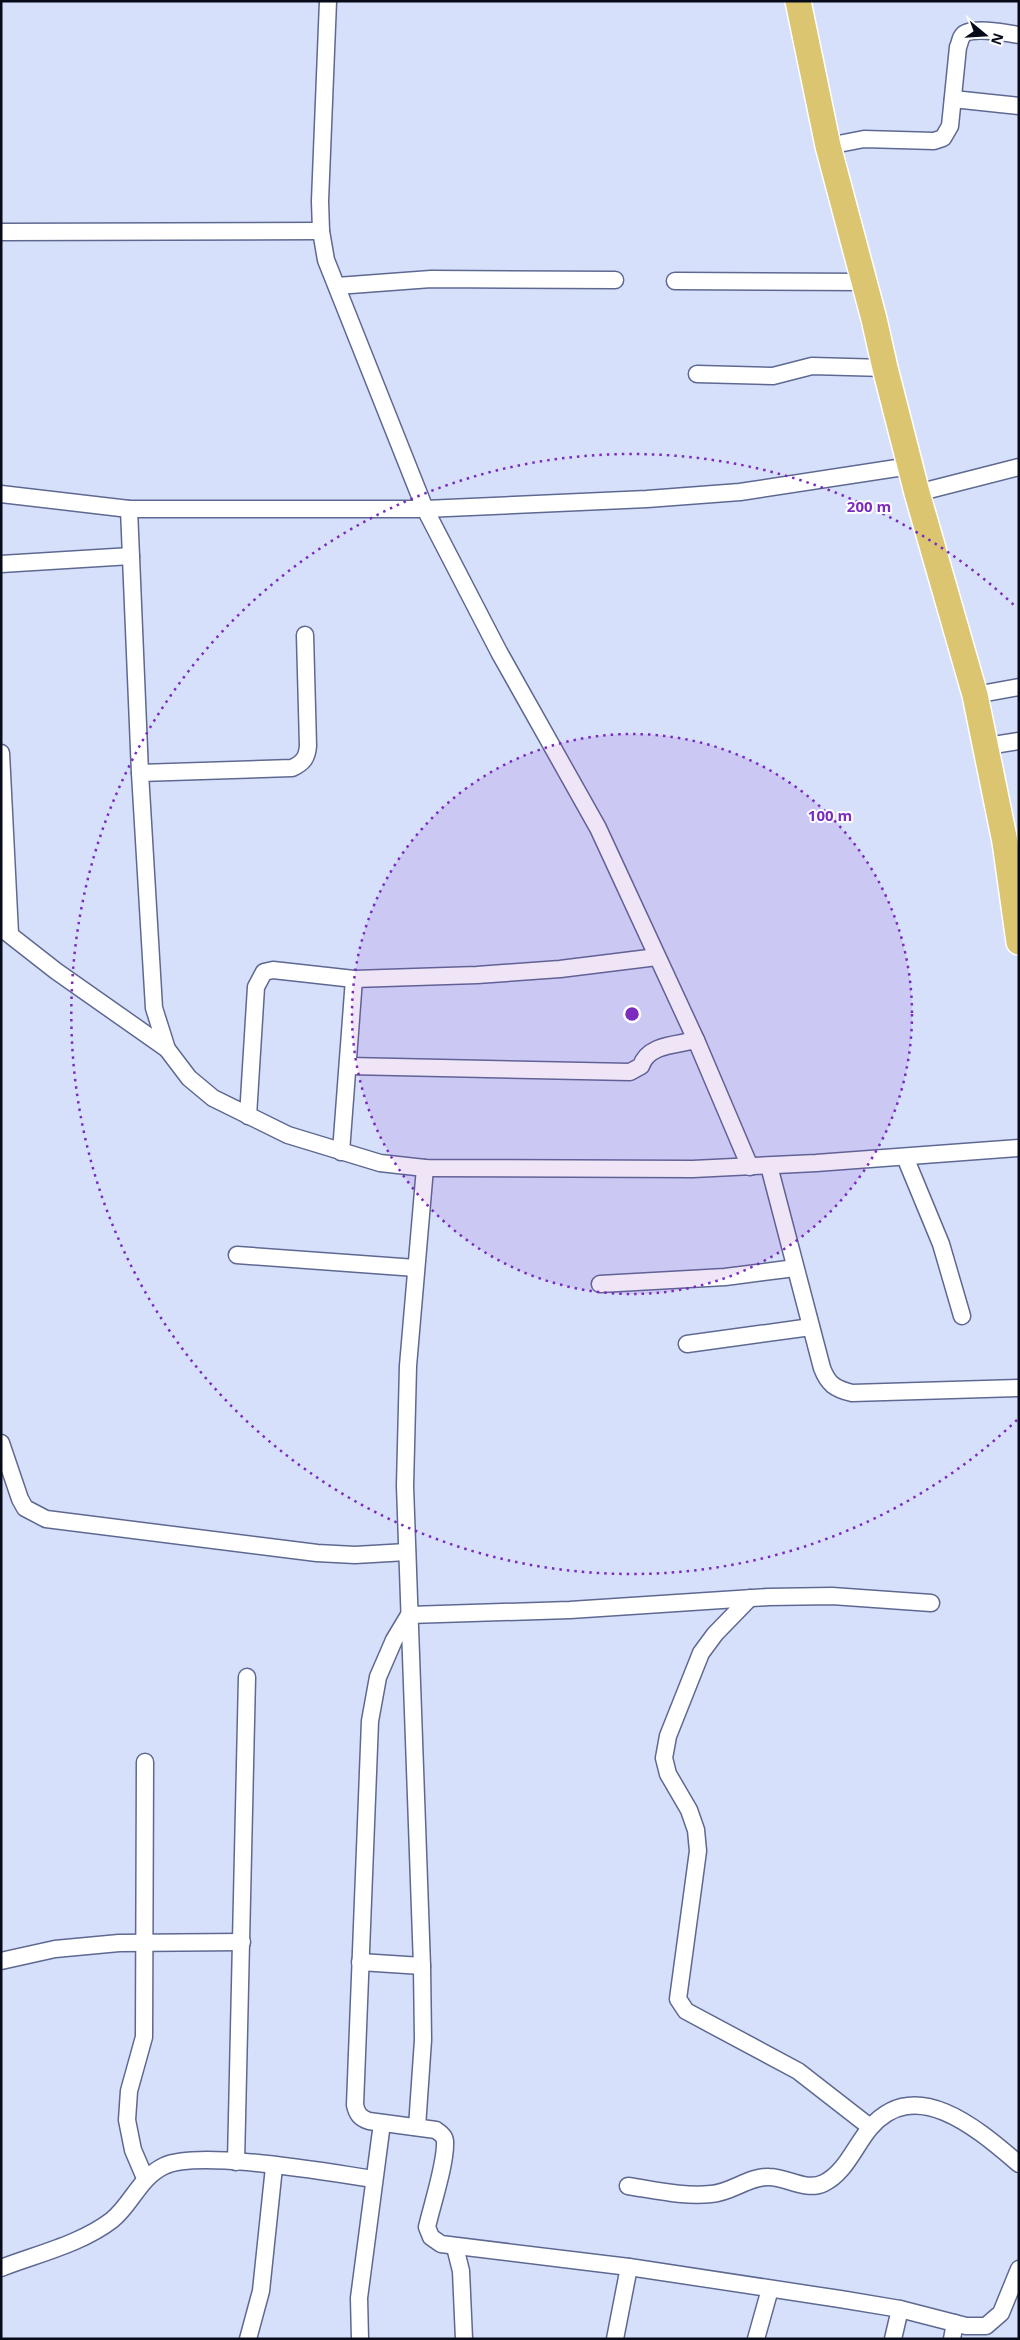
<svg xmlns="http://www.w3.org/2000/svg" width="1020" height="2340" font-family="'Open Sans',sans-serif">
<style>
.lines{fill:none;stroke-linecap:round;stroke-linejoin:round}
.street-casing{stroke:#5e6991;stroke-width:19}
.primary-casing{stroke:#fff;stroke-width:28}
.street{stroke:#fff;stroke-width:16}
.primary{stroke:#dcc571;stroke-width:25}
.ring{fill:none;stroke:#7b2cbf;stroke-width:2.5;stroke-dasharray:2.5 5}
.centre{fill:#7b2cbf;stroke:#fff;stroke-width:2.5}
.ring-label{font-size:15px;text-anchor:middle;font-weight:bold;fill:#7b2cbf;stroke:#fff;stroke-width:4;stroke-linejoin:round;paint-order:stroke}
</style>
<rect width="100%" height="100%" fill="#d7e0fb"/>
<g class="lines">
<defs>
<g id="street">
<path d="M328 1 320 201 321 231 326 260 425 509 499 652 598 828 696 1040 750 1167"/>
<path d="M953 99 1019 106"/>
<path d="M828 146 864 139 934 141 943 138 950 126 958 47C960 43 960 38 963 35 970 26 1007 33 1019 35"/>
<path d="M1 232 321 231"/>
<path d="M675 281 864 282"/>
<path d="M337 286 431 279 615 280"/>
<path d="M697 374 773 376 812 366 885 368"/>
<path d="M917 493 1019 467"/>
<path d="M1 494 129 509H425L647 499 740 492 910 466"/>
<path d="M129 509 140 773 154 1008 167 1049 189 1078 213 1098 288 1135 380 1163 425 1168 693 1169 816 1163 1019 1148"/>
<path d="M1 564 131 556"/>
<path d="M975 695 1019 687"/>
<path d="M987 746 1019 741"/>
<path d="M1 753 10 934"/>
<path d="M140 773 292 768C303 763 307 758 308 746L305 635"/>
<path d="M1 928 56 971 167 1049"/>
<path d="M349 1066 630 1072 641 1066C648 1044 677 1045 696 1040"/>
<path d="M248 1116 256 987 264 972 273 970 354 979 477 975 560 969 657 957"/>
<path d="M341 1152 354 979"/>
<path d="M905 1157 941 1244 962 1316"/>
<path d="M769 1166 822 1368C828 1384 835 1389 852 1393L1019 1388"/>
<path d="M237 1255 416 1268"/>
<path d="M600 1284 725 1277 795 1268"/>
<path d="M687 1344 811 1327"/>
<path d="M1 1443 20 1499 25 1508 46 1519 317 1553 355 1555 407 1552"/>
<path d="M750 1598 715 1634 701 1653 668 1736 664 1758 668 1774 689 1810 696 1830 698 1851 678 1999 686 2011 798 2071 870 2127"/>
<path d="M931 1603 832 1596 768 1597 570 1610 409 1615 394 1640 378 1677 370 1721 355 2105C357 2114 360 2118 369 2121L436 2130C441 2134 445 2136 445 2142 446 2163 432 2205 427 2227L431 2237 441 2244 629 2267 840 2299 900 2309 966 2326H986L1001 2313 1019 2269"/>
<path d="M1 1961 55 1949 119 1943 242 1942"/>
<path d="M360 1962 422 1966"/>
<path d="M417 2127 423 2040 422 1966 405 1486 408 1366 425 1168"/>
<path d="M236 2162 247 1677"/>
<path d="M145 2178 133 2150 127 2120 129 2091 144 2037 145 1762"/>
<path d="M628 2186C655 2190 684 2197 711 2194 731 2193 749 2176 769 2177 787 2177 806 2192 824 2183 845 2173 855 2146 870 2128 916 2074 979 2130 1019 2164"/>
<path d="M455 2247 461 2271 464 2339"/>
<path d="M1 2268C37 2254 81 2244 112 2220 132 2204 139 2178 164 2166 199 2149 331 2173 374 2179"/>
<path d="M248 2339 261 2291 274 2167"/>
<path d="M360 2339 359 2298 382 2123"/>
<path d="M615 2339 629 2267"/>
<path d="M756 2339 770 2289"/>
<path d="M893 2339 900 2309"/>
<path d="M952 2339 955 2323"/>
</g>
<path id="primary" d="M798 1 828 146 874 319 885 368 917 493 975 695 1005 842 1019 942"/>
</defs>
<use href="#street" class="street-casing"/>
<use href="#primary" class="primary-casing"/>
<use href="#street" class="street"/>
<use href="#primary" class="primary"/>
</g>
<circle cx="632" cy="1014" r="280" fill="#7b2cbf" fill-opacity=".12"/>
<g class="ring">
<circle cx="632" cy="1014" r="280"/>
<path d="M1017 1420A560 560 0 1 1 1017 608"/>
</g>
<circle cx="632" cy="1014" r="8" class="centre"/>
<g class="ring-label">
<text x="869" y="512">200 m</text>
<text x="830" y="821">100 m</text>
</g>
<rect width="1020" height="2340" fill="none" stroke="#070a19" stroke-width="5"/>
<g transform="translate(985 35) rotate(108)" stroke="#ffffff" stroke-width="4" paint-order="stroke">
<path d="M0-4L9 19L0 12L-9 19Z" fill="#070a19"/>
<text y="-8" font-size="14" font-weight="bold" text-anchor="middle" fill="#070a19">N</text>
</g>
</svg>
